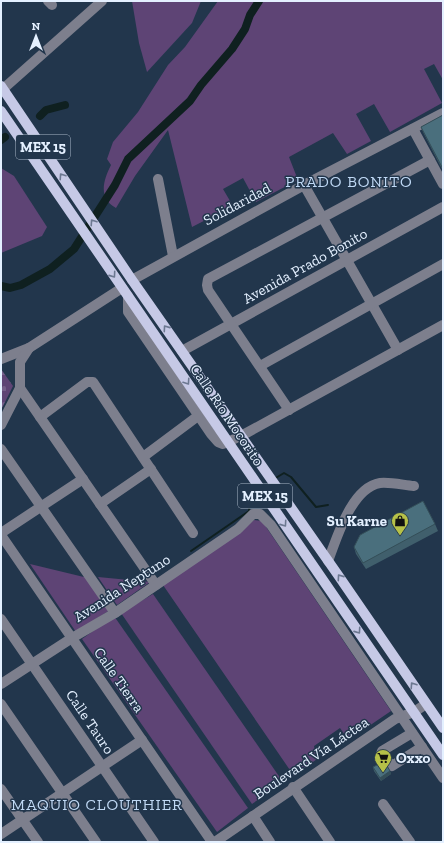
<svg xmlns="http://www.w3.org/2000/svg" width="444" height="843" font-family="'Zilla Slab',serif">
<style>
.green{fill:#5e4475}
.cemetery{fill:url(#cemetery-stones)}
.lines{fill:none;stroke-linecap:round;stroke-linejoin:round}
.stream{stroke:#0f2020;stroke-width:2}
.canal{stroke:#0f2020;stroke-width:8}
.minor{stroke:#7d7f8d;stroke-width:10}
.major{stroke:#c6c9e6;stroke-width:10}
.wall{fill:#405f6c}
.shaded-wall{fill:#344e58}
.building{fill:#4a6f7d;stroke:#344e58}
.oneway{stroke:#6c7891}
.labels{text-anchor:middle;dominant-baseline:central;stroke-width:3;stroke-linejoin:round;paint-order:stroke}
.shield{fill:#22364c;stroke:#aab8c9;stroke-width:1}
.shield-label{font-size:14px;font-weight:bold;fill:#e4f0ff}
.street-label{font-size:15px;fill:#e4f0ff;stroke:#22364c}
.poi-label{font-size:15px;font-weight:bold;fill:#e4f0ff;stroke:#22364c;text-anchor:end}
.neighbourhood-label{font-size:16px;letter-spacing:1px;fill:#c0d9f5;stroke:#22364c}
</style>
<defs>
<pattern id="cemetery-stones" width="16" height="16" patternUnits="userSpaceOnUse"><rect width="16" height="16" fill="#5e4475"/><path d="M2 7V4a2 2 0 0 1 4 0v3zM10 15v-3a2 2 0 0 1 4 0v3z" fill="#755f8a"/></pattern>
</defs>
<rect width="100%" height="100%" fill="#22364c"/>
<g class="green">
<path d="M132 1H201L192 23 147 72 139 43Z"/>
<path d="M218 1H443V80L434 64 424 69 442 103 390 132 374 104 356 114 371 141 347 154 333 133 289 157 298 180 256 202 243 178 223 189 233 206 192 227 168 130 135 176 116 208C98 198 103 181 111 165L107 159 113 142 138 112 168 65 185 47Z"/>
<path d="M1 168 14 176 47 227 42 236 1 253Z"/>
<path d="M254 520 262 521 391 711 369 726 367 724 347 738 340 728 314 746 317 759 294 776 163 585Z"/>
<path d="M30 564 88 578 110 610 76 632Z"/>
<path d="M98 577 150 582 117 605Z"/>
<path d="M153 594 283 782 252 804 121 613Z"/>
<path d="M114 616 248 808 217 832 82 639Z"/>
</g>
<path class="cemetery" d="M1 369 13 386 1 410Z"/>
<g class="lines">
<g class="stream">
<path d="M274 479 284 473 291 477 316 507 328 505"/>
<path d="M191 551 249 511 250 494 257 490"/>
</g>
<g class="canal">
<path d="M40 116 46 110 65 105"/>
<path d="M1 140 5 137"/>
<path d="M1 286 10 288 21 285 50 269 74 249 115 185 128 159 190 101 201 85 232 49 245 29 250 15 259 1"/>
</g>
<g class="minor">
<path d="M48 1 52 5"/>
<path d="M3 89 102 1"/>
<path d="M413 129 443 184"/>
<path d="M158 179 173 256"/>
<path d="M304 185 398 350"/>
<path d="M132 280 304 185 443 113"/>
<path d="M128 296V312L211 434 218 442 223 444 241 436 443 325"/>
<path d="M182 351 443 207"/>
<path d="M1 359 29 348 122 288"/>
<path d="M260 366 443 264"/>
<path d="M20 388 156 585"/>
<path d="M289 410 208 290 207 285 208 279 430 160"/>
<path d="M40 417 87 382H93L193 533"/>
<path d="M1 425 20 388V362L29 348"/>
<path d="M1 449 115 613"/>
<path d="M143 457 198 416"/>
<path d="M100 504 151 469"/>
<path d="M1 533 83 479"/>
<path d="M1 535 212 842"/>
<path d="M328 561C337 538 351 488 380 483 391 482 403 485 414 486"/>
<path d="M1 619 154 842"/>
<path d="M1 684 72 638 115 613 238 529 253 514H260L271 525 443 778"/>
<path d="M1 704 96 842"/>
<path d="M412 733 382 751 381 754 392 766 422 747"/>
<path d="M293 787 330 842"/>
<path d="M1 789 38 842"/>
<path d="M383 804 410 842"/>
<path d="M253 816 270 842"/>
<path d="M1 834 142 740"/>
<path d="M215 842 395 719 414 712 426 704"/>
</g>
<g class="major">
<path d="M1 86 132 280 338 575 443 728"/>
<path d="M1 111 443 755"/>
</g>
</g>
<g class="wall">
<path d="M443 115V171L424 134 421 127Z"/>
<path d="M435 524 438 531 366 569 356 554 354 547Z"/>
<path d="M373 767 390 771 391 774 381 781 374 771Z"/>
</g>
<path class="shaded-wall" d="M390 771 391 774 381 781 380 778Z"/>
<g class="building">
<path d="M443 115V169L421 127Z"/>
<path d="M423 501 435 524 363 563 354 547 360 535Z"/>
<path d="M379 764H386L390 771 380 778 373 767Z"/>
</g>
<defs><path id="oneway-chevron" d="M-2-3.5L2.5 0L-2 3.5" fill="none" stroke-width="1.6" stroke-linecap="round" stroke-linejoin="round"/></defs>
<g class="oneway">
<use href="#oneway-chevron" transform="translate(62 176) rotate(-124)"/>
<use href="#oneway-chevron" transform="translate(93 222) rotate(-124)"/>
<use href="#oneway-chevron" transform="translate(113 275) rotate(55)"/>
<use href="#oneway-chevron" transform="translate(166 328) rotate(-125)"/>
<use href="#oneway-chevron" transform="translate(187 382) rotate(56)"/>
<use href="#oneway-chevron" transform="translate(284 524) rotate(55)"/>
<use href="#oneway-chevron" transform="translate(340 577) rotate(-125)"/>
<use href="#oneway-chevron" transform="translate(358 631) rotate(55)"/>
<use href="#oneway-chevron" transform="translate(413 685) rotate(-124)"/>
</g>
<defs>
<symbol id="shop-pin" viewBox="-11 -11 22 30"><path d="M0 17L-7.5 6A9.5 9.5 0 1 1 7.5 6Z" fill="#b6c148" stroke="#22364c"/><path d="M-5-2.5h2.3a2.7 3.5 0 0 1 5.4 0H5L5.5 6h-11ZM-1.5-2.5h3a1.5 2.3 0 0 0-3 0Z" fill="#111"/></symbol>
<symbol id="supermarket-pin" viewBox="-11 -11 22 30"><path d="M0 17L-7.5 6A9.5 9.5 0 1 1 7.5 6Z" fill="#b6c148" stroke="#22364c"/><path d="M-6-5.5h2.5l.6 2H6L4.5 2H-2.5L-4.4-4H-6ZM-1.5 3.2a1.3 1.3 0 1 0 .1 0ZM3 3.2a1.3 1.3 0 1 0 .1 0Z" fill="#111"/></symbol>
</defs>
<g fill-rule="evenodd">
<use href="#shop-pin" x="390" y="511" width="20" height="27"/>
<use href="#supermarket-pin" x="373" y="748" width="20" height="27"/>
</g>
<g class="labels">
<g class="shield">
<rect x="16" y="135" width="54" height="24" rx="3"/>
<rect x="238" y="484" width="54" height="24" rx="3"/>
</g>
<g class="shield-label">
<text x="43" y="147">MEX 15</text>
<text x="265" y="496">MEX 15</text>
</g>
<g class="street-label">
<text transform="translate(237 204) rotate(-28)">Solidaridad</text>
<text transform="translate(305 266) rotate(-29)">Avenida Prado Bonito</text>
<text transform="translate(227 415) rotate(56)">Calle Río Mocorito</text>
<text transform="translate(122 588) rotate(-33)">Avenida Neptuno</text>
<text transform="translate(119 680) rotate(55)">Calle Tierra</text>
<text transform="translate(90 722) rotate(56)">Calle Tauro</text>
<text transform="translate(311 758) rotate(-34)">Boulevard Vía Láctea</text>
</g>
<g class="poi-label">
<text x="387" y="521">Su Karne</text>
<text x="396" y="758" text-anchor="start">Oxxo</text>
</g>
<g class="neighbourhood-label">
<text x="349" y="181">PRADO BONITO</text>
<text x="97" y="804">MAQUIO CLOUTHIER</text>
</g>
</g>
<rect width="444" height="843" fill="none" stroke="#e4f0ff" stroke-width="4"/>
<g transform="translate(36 36)" stroke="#22364c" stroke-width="3" paint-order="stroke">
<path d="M0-3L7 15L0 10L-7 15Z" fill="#e4f0ff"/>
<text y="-6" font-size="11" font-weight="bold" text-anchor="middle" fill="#e4f0ff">N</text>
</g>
</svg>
